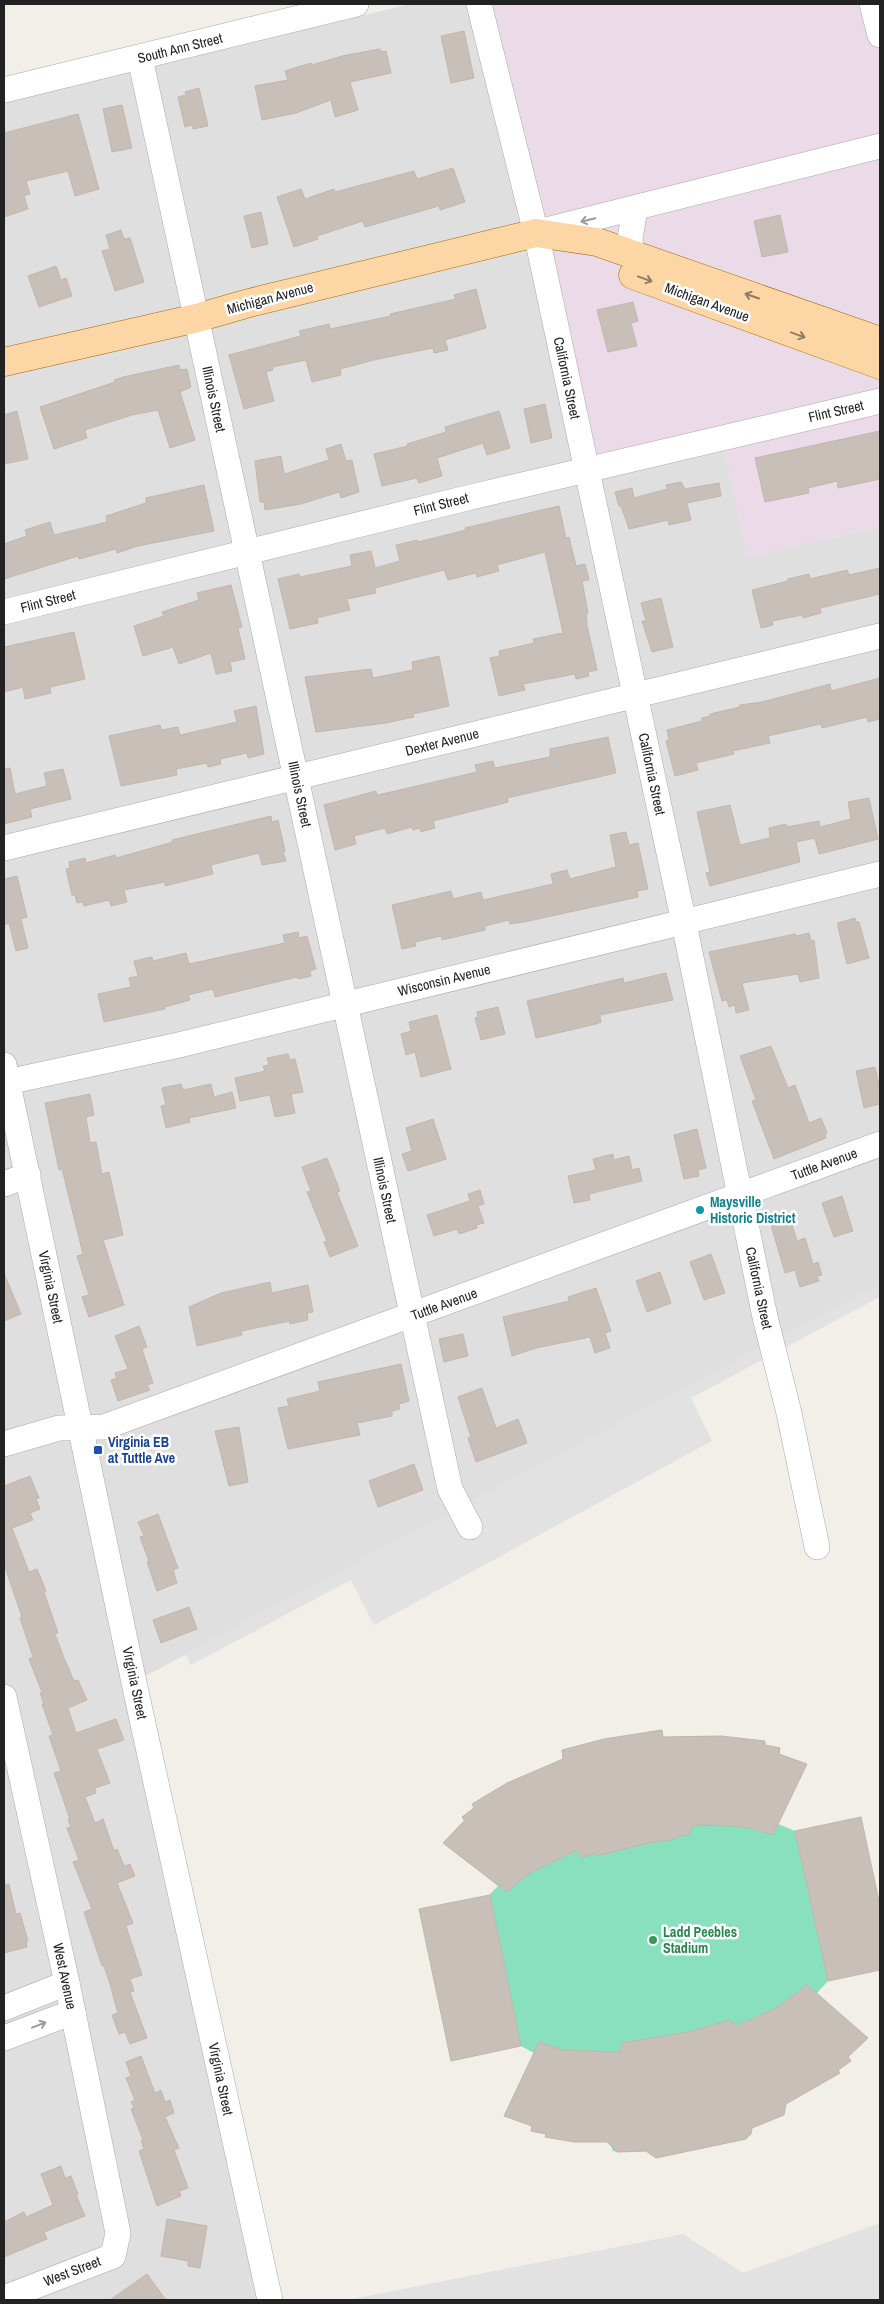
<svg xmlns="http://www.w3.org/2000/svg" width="884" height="2304" font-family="'Archivo Narrow',sans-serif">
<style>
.residential{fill:#e0dfdf}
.industrial{fill:#ebdbe8}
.pitch{fill:#88e0be}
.parking{fill:#e2e2e2}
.building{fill:#c7bfb8;stroke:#c4b6ab}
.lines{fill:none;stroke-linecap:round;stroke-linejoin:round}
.minor-casing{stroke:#a9a9a9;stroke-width:26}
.major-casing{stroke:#a06b00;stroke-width:29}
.minor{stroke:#fff;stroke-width:25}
.major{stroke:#fcd6a4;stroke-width:28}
.oneway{stroke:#9c9c9c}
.oneway2{stroke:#8f7c63}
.culture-dot{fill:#0f9aa8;stroke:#fff;stroke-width:2}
.transit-dot{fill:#1a4fb4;stroke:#fff;stroke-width:2}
.leisure-dot{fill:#2e9e5b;stroke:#fff;stroke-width:2}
.labels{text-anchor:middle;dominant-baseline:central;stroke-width:5;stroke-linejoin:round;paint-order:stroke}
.street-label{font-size:14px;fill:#222;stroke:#fff}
.culture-label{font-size:14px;font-weight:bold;fill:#0d838f;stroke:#fff;text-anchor:start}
.transit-label{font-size:14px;font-weight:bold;fill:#164399;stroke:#fff;text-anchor:start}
.leisure-label{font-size:14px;font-weight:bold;fill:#27864d;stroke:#fff;text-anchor:start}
</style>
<rect width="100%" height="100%" fill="#f2efe9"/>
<path class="residential" d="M410 4H470L724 444 747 557 880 527V1291L128 1685 260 2300H4V103Z"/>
<path class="industrial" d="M470 4H880V527L747 557 724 444 583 476Z"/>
<path class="pitch" d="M662 1730 663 1737 721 1736 765 1741V1745L780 1748V1754L807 1764 778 1824 795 1831 861 1817 880 1906V1970L828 1981 817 1993 868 2038 848 2057 851 2061 838 2070 840 2073 784 2105V2115L752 2128 751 2134 746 2139 656 2158 648 2151 617 2152 613 2151 609 2142 545 2137V2134L531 2131 532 2125 504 2116 534 2053 521 2046 451 2061 419 1909 489 1895 498 1886 443 1843 464 1821 462 1817 507 1783 563 1759 562 1750 604 1739Z"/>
<g class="parking">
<path d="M875 1286 880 1297 691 1398 712 1441 374 1625 351 1580 191 1665 185 1653Z"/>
<path d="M880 2223V2300H347L683 2234 743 2273Z"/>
</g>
<g class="building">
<path d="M464 31 474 78 451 83 441 36Z"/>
<path d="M380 49 381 52 386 51 391 73 350 82 358 110 335 117 331 100 296 113 262 120 255 86 288 80 285 71 311 63 312 65 342 56Z"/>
<path d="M199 88 208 126 193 129 192 125 185 127 178 97 186 95 185 92Z"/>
<path d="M122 105 132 148 112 152 103 109Z"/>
<path d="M78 114 99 189 75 196 68 171 26 181 30 194 24 196 28 209 4 217V133Z"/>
<path d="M453 168 465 202 440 210 439 206 365 227 363 221 317 236 318 239 294 247 277 197 301 189 305 199 334 189 335 192 414 171 417 179Z"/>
<path d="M261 212 268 244 252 248 244 216Z"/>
<path d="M780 215 788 252 762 257 754 221Z"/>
<path d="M121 230 124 239 130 238 144 282 115 291 102 251 110 249 106 235Z"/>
<path d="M56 266 61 280 66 278 72 296 39 307 28 276Z"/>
<path d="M476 289 486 328 445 340 448 350 434 353 433 348 378 359 340 369 341 375 312 382 306 360 272 367 273 370 266 372 274 401 244 409 229 355 301 336 299 331 329 324 330 329 391 316 390 314 456 299 454 295Z"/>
<path d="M633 302 638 321 631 323 637 346 608 352 597 310Z"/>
<path d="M179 365 180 370 187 369 191 387 180 392 195 440 170 448 158 410 132 415 85 430 87 438 54 449 40 407 115 382 114 380 123 377Z"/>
<path d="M545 404 552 438 531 443 524 409Z"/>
<path d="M17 411 28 459 4 464V415Z"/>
<path d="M499 411 510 448 487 455 483 443 437 458 442 476 419 483 417 478 382 486 374 454 408 446 407 444 446 432 445 427Z"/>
<path d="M880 431V479L838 488 837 481 808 488 809 493 765 502 755 458Z"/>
<path d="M341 444 346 461 352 460 359 492 341 498 339 492 301 504 265 510 264 502H260L255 461 281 456 284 474 329 460 326 449Z"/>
<path d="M681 482 685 489 719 483 721 496 687 503 691 520 669 525 668 520 629 529 621 506H619L615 492 632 488 634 498 667 489 666 485Z"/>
<path d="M204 485 214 531 138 546 117 553 116 549 79 559 78 556 4 579V544L27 536 25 530 50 522 54 535 107 522 106 516 146 503V498Z"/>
<path d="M559 506 566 538 569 537 576 566 585 564 589 580 582 581 588 613H586L587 625 597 670 588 672 589 676 576 679 575 674 523 684 525 690 499 696 490 658 500 656 499 651 534 643 533 639 563 633 545 552 497 565 499 571 477 577 476 573 448 580 444 570 375 588 376 593 347 599 350 610 317 618 318 623 290 629 278 579 299 574 300 577 352 566 350 555 371 551 375 568 400 561 396 545 417 540 418 542 466 530 465 528Z"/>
<path d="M880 568V594L820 608 821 613 803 618 802 615 772 621 773 625 761 628 752 590 788 581V579L809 574 810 579 847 570 849 575Z"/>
<path d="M231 585 242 627 238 628 245 659 230 662 232 671 216 674 211 653 179 664 173 647 143 656 134 626 164 616 162 612 199 600 197 593Z"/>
<path d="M661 598 673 647 652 652 642 621H646L641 603Z"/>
<path d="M74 632 85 679 50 687 51 693 25 699 23 687 4 692V647Z"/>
<path d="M439 656 449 706 413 714 414 717 386 723 316 732 305 677 371 669 373 678 413 670 412 662Z"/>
<path d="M880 678V719L868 722 867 717 822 728 821 724 768 736 770 743 733 751 734 754 696 763 698 770 675 776 666 741 669 740 667 730 702 721V718L710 716V714L740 707V705L762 702 830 684 831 691Z"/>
<path d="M256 706 264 754 248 758 247 753 220 759 221 764 208 767 207 763 176 769 177 775 121 786 109 736 160 725 161 730 178 727 180 735 237 722 234 711Z"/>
<path d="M608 737 616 773 507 798 508 802 497 805 433 821 435 828 421 832 420 828 413 830 412 827 387 834 385 828 354 836 356 844 335 850 324 805 376 791 377 795 391 792 477 772 475 765 493 761 495 768 550 757V749Z"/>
<path d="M10 768 15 794 47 786 44 773 63 769 71 799 30 809 32 817 4 824V769Z"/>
<path d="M869 798 878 839 819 854 815 838 796 842 800 862 710 886 706 873 710 872 697 812 730 805 740 845 770 838 769 828 786 824 787 827 819 821 820 827 851 819 848 802Z"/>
<path d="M271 816 272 822 278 820 285 851 283 852 286 861 262 865 259 853 211 865 213 874 165 886V882L124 890 127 902 111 906 109 900 84 906 83 902 77 903 75 895H72L66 869 70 868 69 862 85 858 86 863 115 855 116 858 173 842 172 840Z"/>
<path d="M626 832 629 845 638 843 648 889 637 891 638 897 524 922 510 924 509 920 485 926V930L472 933 442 940 441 936 415 942 416 946 402 949 392 905 451 891 453 899 481 892 483 900 553 884 551 874 567 870 570 879 616 867 610 835Z"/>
<path d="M17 876 27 917 21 919 28 948 16 951 9 923 4 925V879Z"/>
<path d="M855 918 856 922H859L869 958 847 964 838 927V923Z"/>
<path d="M298 932 299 938 307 936 316 969 310 971 311 976 298 979 297 977 215 997 213 989 188 995 190 1000 165 1007V1009L104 1022 98 994 131 987 129 978 138 976 134 961 152 957 153 961 186 953 189 964 285 943 283 935Z"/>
<path d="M809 933 811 941 814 940 819 978 800 982 798 974 742 983 749 1010 736 1013 735 1005 729 1007 727 1000 722 1001 709 952 795 934 796 936Z"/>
<path d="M666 973 673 1000 600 1015 601 1022 596 1024 536 1038 527 1001 623 978 624 983Z"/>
<path d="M498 1007 505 1034 481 1040 475 1018 478 1017 477 1012Z"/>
<path d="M437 1015 451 1069 421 1077 415 1052 406 1055 401 1034 411 1031 409 1022Z"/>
<path d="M771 1046 788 1088 795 1085 809 1123 821 1118 827 1133 825 1134 826 1138 774 1159 752 1101 756 1100 740 1056Z"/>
<path d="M288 1054 290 1060 295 1059 303 1092 291 1094 295 1113 275 1117 270 1095 240 1101 235 1078 265 1071 263 1066 269 1065 267 1058Z"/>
<path d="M875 1067 880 1089V1104L864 1108 856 1071Z"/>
<path d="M181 1084 183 1090 211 1084 214 1097 232 1092 236 1108 189 1118 190 1122 166 1128 161 1106 166 1105 162 1088Z"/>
<path d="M90 1094 94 1115 86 1117 90 1143 96 1142 102 1174 109 1172 123 1235 103 1240 124 1305 89 1317 82 1297 89 1295 77 1256 83 1254 62 1169 59 1170 45 1103Z"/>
<path d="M433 1119 446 1159 408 1171 402 1154 412 1151 406 1128Z"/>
<path d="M697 1129 706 1168 698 1170 699 1176 684 1179 674 1135Z"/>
<path d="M613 1154 614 1160 629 1156 632 1170 639 1168 642 1181 589 1194 590 1200 574 1203 568 1176 596 1170 593 1159Z"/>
<path d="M327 1158 340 1191 337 1192 358 1246 330 1257 324 1242 327 1241 307 1192 311 1191 302 1167Z"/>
<path d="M480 1190 484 1204 478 1206 484 1223 476 1225 477 1228 459 1234 457 1229 434 1236 427 1215 470 1201 468 1194Z"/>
<path d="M842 1196 853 1231 834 1237 822 1203Z"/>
<path d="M781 1215 783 1220 790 1218 797 1241 805 1238 813 1264 818 1262 822 1275 817 1276 819 1281 800 1287 795 1270 785 1273 769 1218Z"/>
<path d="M711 1254 725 1293 704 1300 690 1262Z"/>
<path d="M660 1272 671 1303 647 1312 636 1281Z"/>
<path d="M4 1273 21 1314 4 1321Z"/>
<path d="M270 1282 272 1293 308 1285 313 1312 307 1313 308 1320 290 1324V1321L241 1331 242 1335 197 1346 189 1307 221 1293Z"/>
<path d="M596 1288 611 1331 605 1333 610 1348 595 1353 590 1337 536 1348 512 1356 503 1317 569 1301 568 1297Z"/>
<path d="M139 1326 147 1347 142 1349 153 1383 147 1385 150 1390 118 1401 111 1380 117 1378 115 1373 128 1369 115 1336Z"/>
<path d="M463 1334 468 1356 444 1362 439 1339Z"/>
<path d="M401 1364 409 1401 399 1404 400 1409 392 1411V1416L357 1423 360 1435 288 1449 278 1408 289 1406 287 1399 320 1391 318 1382Z"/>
<path d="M482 1388 496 1428 518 1419 527 1443 476 1462 468 1438 471 1437 458 1397Z"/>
<path d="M239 1427 248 1482 229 1486 215 1431Z"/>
<path d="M414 1464 423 1490 378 1507 369 1481Z"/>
<path d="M30 1476 39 1498 36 1499 40 1509 30 1513 33 1520 12 1528 29 1572 37 1569 46 1591 44 1592 58 1633 55 1634 64 1658 74 1681 78 1680 87 1700 68 1708 76 1733 116 1719 124 1740 97 1749 110 1783 95 1788 96 1793 85 1797 95 1823 103 1819 114 1851 117 1849 124 1866 130 1864 135 1876 117 1883 133 1923 126 1926 142 1975 130 1979 134 1991 130 1992 147 2038 130 2044 125 2032 119 2034 112 2015 118 2013 117 2010 110 1984 104 1966H102L84 1912 92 1909 73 1862 79 1860 67 1828 71 1827 68 1819H70L54 1773 61 1771 49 1736 53 1735 42 1704H44L40 1693 42 1692 29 1659 33 1657 20 1618 22 1617 4 1564V1486Z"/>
<path d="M158 1514 178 1568 173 1570 177 1583 157 1591 147 1562 149 1561 140 1537 144 1536 138 1522Z"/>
<path d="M189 1607 197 1629 161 1643 153 1620Z"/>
<path d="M662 1730 663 1737 721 1736 765 1741V1745L780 1748 779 1754 807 1764 773 1835 750 1828 735 1826 693 1825 689 1835 677 1836 676 1839 648 1843 596 1856 595 1853 582 1858 577 1850 528 1874 507 1892 443 1843 465 1820 462 1817 474 1808 472 1804 507 1783 563 1759 562 1750 604 1739Z"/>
<path d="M861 1817 880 1906V1970L828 1981 795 1831Z"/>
<path d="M9 1884 16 1914 20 1913 28 1941H26L27 1947 4 1953V1885Z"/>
<path d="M490 1895 521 2046 451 2061 419 1909Z"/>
<path d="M806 1984 868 2038 848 2057 851 2061 838 2070 840 2073 786 2104 784 2115 752 2128 751 2134 746 2139 656 2158 646 2151 617 2152 607 2142H574L545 2137 546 2134 531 2131 532 2126 504 2116 539 2042 562 2050 620 2052 622 2043 689 2032 729 2020 736 2026 776 2008 797 1993Z"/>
<path d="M141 2056 155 2093 161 2090 165 2102 170 2100 174 2113 165 2117 179 2148 174 2150 188 2188 179 2191 181 2196 157 2206 139 2151 144 2149 141 2141 143 2140 131 2109 134 2108 131 2102 135 2100 126 2078 131 2076 126 2062Z"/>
<path d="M61 2166 65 2178 71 2176 78 2194 76 2195 85 2216 44 2232 47 2239 4 2257V2222L24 2212 26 2217 53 2205 41 2174Z"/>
<path d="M167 2219 207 2226 200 2268 188 2266V2261L161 2256Z"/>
<path d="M147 2274 166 2300H110Z"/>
</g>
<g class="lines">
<defs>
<g id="minor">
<path d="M479 4 536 233 680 904 765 1317 789 1413 817 1547"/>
<path d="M872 4 880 35"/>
<path d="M140 58 450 1489 470 1527"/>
<path d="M4 90 356 4"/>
<path d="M538 232 880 146"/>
<path d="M631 254 630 239 635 208"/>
<path d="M4 612 463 499 880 401"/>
<path d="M4 848 880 636"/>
<path d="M4 1065 136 1692 270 2300"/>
<path d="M7 1082 179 1045 880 874"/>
<path d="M4 1184 28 1175"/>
<path d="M4 1444 59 1428 104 1427 880 1144"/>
<path d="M4 1697 67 1983 118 2233 113 2256 4 2298"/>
<path d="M4 2008 67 1983"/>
<path d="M4 2038 73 2012"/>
</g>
<g id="major">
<path d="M633 275 880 365"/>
<path d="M4 362 197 318 249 303 536 233 597 242 880 341"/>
</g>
</defs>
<use href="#minor" class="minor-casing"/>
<use href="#major" class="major-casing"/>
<use href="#minor" class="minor"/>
<use href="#major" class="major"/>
</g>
<defs><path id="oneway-shaft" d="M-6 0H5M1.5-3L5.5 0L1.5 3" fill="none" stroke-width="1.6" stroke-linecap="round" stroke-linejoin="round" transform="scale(1.25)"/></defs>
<g class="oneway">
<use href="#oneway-shaft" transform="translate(588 220) rotate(166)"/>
<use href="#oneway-shaft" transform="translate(39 2025) rotate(-21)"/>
</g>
<g class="oneway2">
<use href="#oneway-shaft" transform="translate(645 279) rotate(20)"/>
<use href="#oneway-shaft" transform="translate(752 296) rotate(-161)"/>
<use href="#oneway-shaft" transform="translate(798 335) rotate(20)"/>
</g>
<circle class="culture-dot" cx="700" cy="1210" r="5"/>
<rect class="transit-dot" x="93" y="1445" width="10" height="10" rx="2.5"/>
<circle class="leisure-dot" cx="653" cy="1940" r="5"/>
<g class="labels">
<g class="street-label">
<text transform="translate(180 48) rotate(-14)">South Ann Street</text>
<text transform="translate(270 298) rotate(-15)">Michigan Avenue</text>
<text transform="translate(707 302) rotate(20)">Michigan Avenue</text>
<text transform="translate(567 378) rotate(78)">California Street</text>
<text transform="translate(214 399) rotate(78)">Illinois Street</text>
<text transform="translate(836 411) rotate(-13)">Flint Street</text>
<text transform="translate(441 504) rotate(-14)">Flint Street</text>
<text transform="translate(48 601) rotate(-14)">Flint Street</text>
<text transform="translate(442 742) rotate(-14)">Dexter Avenue</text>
<text transform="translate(652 774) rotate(78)">California Street</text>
<text transform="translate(300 794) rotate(78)">Illinois Street</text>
<text transform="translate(444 980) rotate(-14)">Wisconsin Avenue</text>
<text transform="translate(824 1164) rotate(-20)">Tuttle Avenue</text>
<text transform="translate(385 1190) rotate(78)">Illinois Street</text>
<text transform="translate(51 1287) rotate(78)">Virginia Street</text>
<text transform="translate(759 1288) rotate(78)">California Street</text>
<text transform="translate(444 1304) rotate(-20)">Tuttle Avenue</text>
<text transform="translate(135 1683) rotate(78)">Virginia Street</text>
<text transform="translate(65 1976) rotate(78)">West Avenue</text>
<text transform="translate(221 2079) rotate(78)">Virginia Street</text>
<text transform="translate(72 2271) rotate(-21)">West Street</text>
</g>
<g class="culture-label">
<text x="710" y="1202">Maysville<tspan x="710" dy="16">Historic District</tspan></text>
</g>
<g class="transit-label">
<text x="108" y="1442">Virginia EB<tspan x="108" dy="16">at Tuttle Ave</tspan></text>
</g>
<g class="leisure-label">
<text x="663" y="1932">Ladd Peebles<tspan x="663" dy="16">Stadium</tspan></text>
</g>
</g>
<rect width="884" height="2304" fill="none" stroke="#222222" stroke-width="10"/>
</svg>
